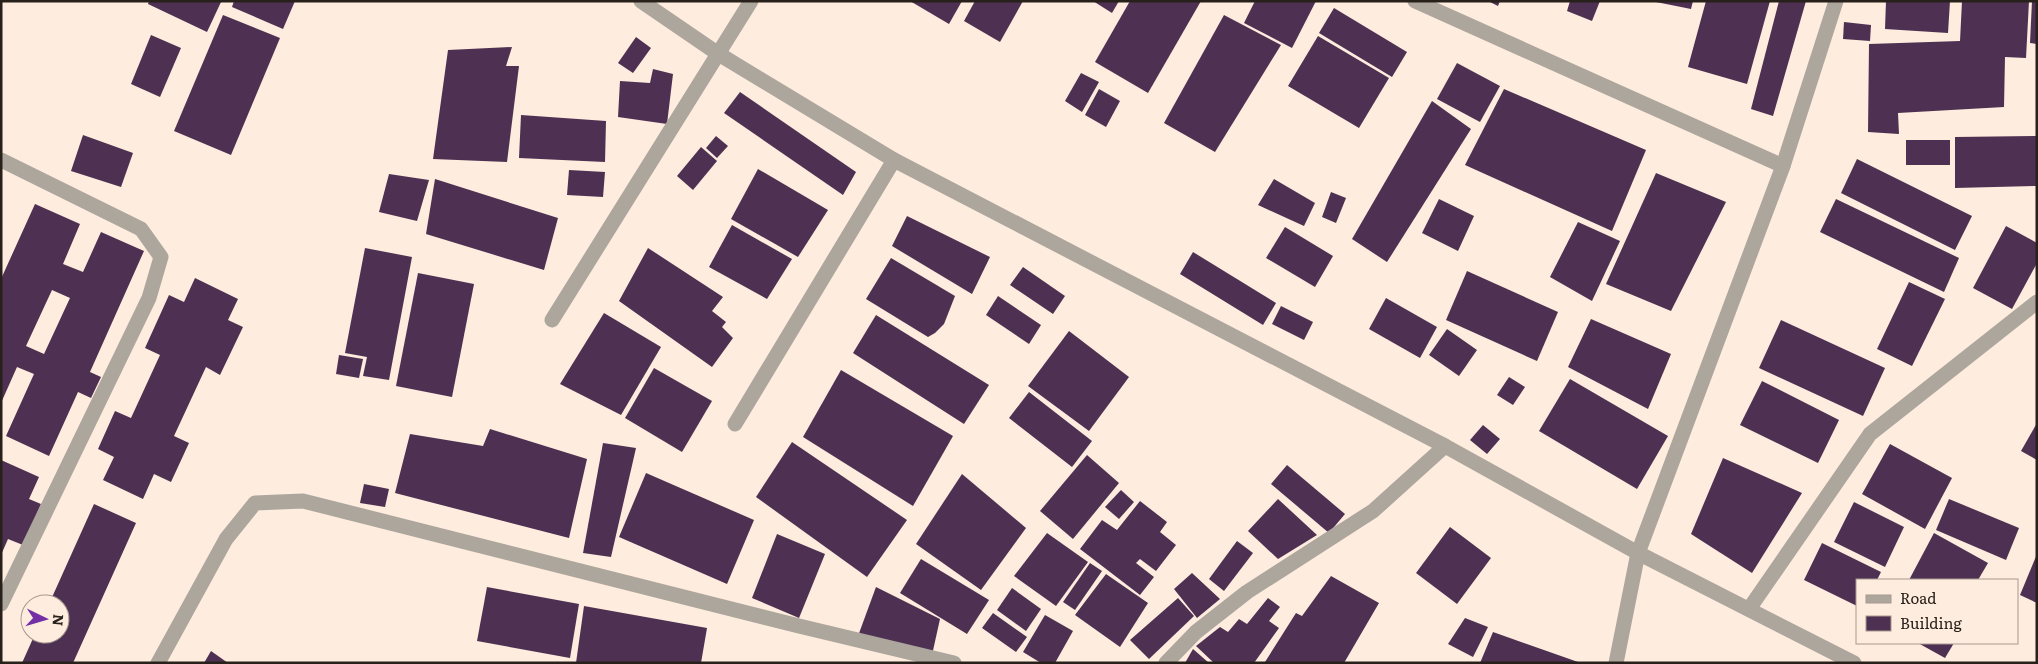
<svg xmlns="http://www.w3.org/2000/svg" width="2038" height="664" font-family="Literata,serif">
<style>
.building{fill:#4e3152;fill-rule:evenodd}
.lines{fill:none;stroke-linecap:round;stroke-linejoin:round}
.minor{stroke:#ada69d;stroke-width:15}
</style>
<rect width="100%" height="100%" fill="#feecde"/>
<g class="building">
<path d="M149 1H219L221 2 207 32 148 4Z"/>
<path d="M234 1H295L283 29 232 7Z"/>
<path d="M910 1H962L949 24Z"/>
<path d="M975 1H1023L1000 42 964 21Z"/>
<path d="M1093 1H1119L1112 13Z"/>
<path d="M1130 1H1201L1148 93 1095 62Z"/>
<path d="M1255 1H1316L1292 48 1244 23Z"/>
<path d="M1488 1H1500L1498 6Z"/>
<path d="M1570 1H1600L1592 21 1567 11Z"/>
<path d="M1651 1H1693L1691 9Z"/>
<path d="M1706 1H1770L1747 84 1688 67Z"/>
<path d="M1779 1H1806L1773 116 1751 109Z"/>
<path d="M1886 1H1950L1948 33 1885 29Z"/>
<path d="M1962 1H2029L2026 58 2005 57 2004 107 1898 113 1899 134 1868 132 1869 44 1960 41Z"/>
<path d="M2032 1H2037V44L2030 43Z"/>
<path d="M1334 8 1407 52 1392 77 1319 33Z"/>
<path d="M223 15 280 38 231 155 174 131Z"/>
<path d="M1224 15 1281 45 1215 152 1164 123Z"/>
<path d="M1844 22 1871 25 1870 41 1843 39Z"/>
<path d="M151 35 181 48 160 97 131 84Z"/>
<path d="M1318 36 1389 78 1359 128 1288 86Z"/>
<path d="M636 37 651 48 633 73 618 63Z"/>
<path d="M512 47 506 66H519L507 162 433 159 448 50Z"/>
<path d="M1457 63 1500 86 1480 122 1437 99Z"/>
<path d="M653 69 673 74 667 124 618 117 620 81 650 83Z"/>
<path d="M1081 73 1099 82 1082 112 1065 101Z"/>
<path d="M1099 89 1120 101 1106 127 1085 115Z"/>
<path d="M1504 89 1646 150 1612 231 1465 165Z"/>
<path d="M740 92 856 172 843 195 724 113Z"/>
<path d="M1432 101 1471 129 1387 262 1352 239Z"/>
<path d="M521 115 606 121 605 162 519 158Z"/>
<path d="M83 135 133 153 121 187 71 171Z"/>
<path d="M716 136 728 146 717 158 706 148Z"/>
<path d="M2037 136V186L1955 188V137Z"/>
<rect x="1906" y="140" width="44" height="25"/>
<path d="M701 147 717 161 693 190 677 176Z"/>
<path d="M1857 159 1972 216 1955 250 1841 193Z"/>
<path d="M758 169 828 210 798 257 731 219Z"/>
<path d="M569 170 605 172 603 197 567 195Z"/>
<path d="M1656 173 1726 202 1671 311 1606 284Z"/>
<path d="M389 174 429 180 417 221 379 212Z"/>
<path d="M435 179 558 218 544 270 426 234Z"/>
<path d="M1274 179 1315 203 1304 226 1258 205Z"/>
<path d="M1331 192 1346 198 1336 223 1322 217Z"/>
<path d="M1439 199 1474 216 1458 251 1422 233Z"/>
<path d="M1836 199 1959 258 1944 292 1820 232Z"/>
<path d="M35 204 80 224 63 264 83 272 101 232 144 251 90 372 101 377 91 398 78 392 49 456 6 436 34 374 17 367 1 403V279ZM52 290 70 298 44 354 26 346Z"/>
<path d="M907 216 990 257 972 294 892 246Z"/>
<path d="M1578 222 1620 241 1592 301 1550 277Z"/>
<path d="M732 225 792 259 767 299 709 267Z"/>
<path d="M2006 226 2037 243V263L2012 309 1973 288Z"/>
<path d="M1285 227 1333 256 1315 287 1266 258Z"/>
<path d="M365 248 412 257 389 380 363 376 367 357 345 353Z"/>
<path d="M648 248 723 297 712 311 726 322 722 327 733 338 712 367 619 301Z"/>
<path d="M1193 252 1276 303 1263 325 1180 274Z"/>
<path d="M891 258 955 296 944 324 935 333 928 337 866 299Z"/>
<path d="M1023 267 1065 296 1053 314 1010 285Z"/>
<path d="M1467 271 1558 312 1537 361 1446 320Z"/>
<path d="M418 273 474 284 452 397 396 386Z"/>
<path d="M195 278 238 299 228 320 243 327 220 375 206 367 174 436 189 443 171 482 154 474 143 499 103 480 114 457 98 449 115 411 131 418 160 355 145 348 169 295 184 302Z"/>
<path d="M1909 282 1945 299 1912 366 1877 349Z"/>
<path d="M998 296 1041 325 1029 344 986 315Z"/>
<path d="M1386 298 1437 327 1420 358 1369 329Z"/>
<path d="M1281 306 1313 322 1304 340 1272 324Z"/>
<path d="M604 313 661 347 621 415 560 384Z"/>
<path d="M876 315 989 385 964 424 853 353Z"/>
<path d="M1591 319 1671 354 1648 409 1568 367Z"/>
<path d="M1781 320 1885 368 1863 416 1759 368Z"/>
<path d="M1447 329 1477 350 1459 376 1429 355Z"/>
<path d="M1069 331 1129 377 1089 431 1028 386Z"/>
<path d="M339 355 363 359 359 378 336 374Z"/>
<path d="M654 368 712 401 682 452 625 418Z"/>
<path d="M841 370 953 436 913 506 803 437Z"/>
<path d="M1509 377 1525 387 1513 405 1497 395Z"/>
<path d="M1570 379 1668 436 1637 489 1539 431Z"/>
<path d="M1762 381 1839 420 1818 463 1740 425Z"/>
<path d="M1029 392 1092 441 1072 467 1009 418Z"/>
<path d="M2037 423V460L2021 451Z"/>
<path d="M1483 425 1500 439 1487 454 1470 440Z"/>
<path d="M490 429 587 459 569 538 395 493 410 434 483 446Z"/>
<path d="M792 442 907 520 867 577 756 497Z"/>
<path d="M603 443 636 448 611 557 583 553Z"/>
<path d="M1890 444 1952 478 1925 529 1862 494Z"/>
<path d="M1087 455 1119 483 1073 539 1040 511Z"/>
<path d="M1723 458 1802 493 1752 573 1691 534Z"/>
<path d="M1 460 39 477 29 499 41 504 23 545 8 539 1 555Z"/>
<path d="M1287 465 1345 514 1329 533 1271 484Z"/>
<path d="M646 473 754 520 727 584 619 537Z"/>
<path d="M962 474 1026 528 981 590 916 544Z"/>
<path d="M364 484 389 489 385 507 360 503Z"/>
<path d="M1121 490 1134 502 1119 519 1105 507Z"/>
<path d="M1278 499 1317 535 1278 559 1248 531Z"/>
<path d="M1949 499 2019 528 2006 560 1936 530Z"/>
<path d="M1140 501 1167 522 1160 532 1176 545 1156 571 1140 559 1136 563 1154 577 1140 595 1080 549 1102 520 1117 530Z"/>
<path d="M1854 502 1904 527 1885 567 1834 542Z"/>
<path d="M94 504 136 523 73 663H22L35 634H60V604H49Z"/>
<path d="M1450 527 1491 558 1457 604 1416 573Z"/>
<path d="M1047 533 1088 562 1056 606 1014 576Z"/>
<path d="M1934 533 1988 563 1978 580H1909Z"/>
<path d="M777 534 825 554 799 618 752 598Z"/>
<path d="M1237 541 1253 553 1224 591 1209 579Z"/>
<path d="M1822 543 1881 572 1877 580H1857V606L1804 580Z"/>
<path d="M2037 554V603L2020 595Z"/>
<path d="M921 559 989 600 967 634 900 593Z"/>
<path d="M1090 563 1102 571 1075 610 1063 602Z"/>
<path d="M1192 573 1220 599 1197 618 1174 589Z"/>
<path d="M1106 574 1148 603 1120 647 1075 615Z"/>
<path d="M1331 576 1379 603 1344 663 1265 662 1296 613 1302 616Z"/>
<path d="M487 587 579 604 570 658 477 641Z"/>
<path d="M876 587 940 619 932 655 858 636Z"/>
<path d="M1012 588 1041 609 1026 631 997 610Z"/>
<path d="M1178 598 1194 616 1149 659 1130 640Z"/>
<path d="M1268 598 1280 607 1269 621 1279 628 1254 663H1214L1196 646 1220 627 1228 632 1239 619 1247 624Z"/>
<path d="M584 606 707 628 701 663H576Z"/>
<path d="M993 613 1027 637 1016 652 982 628Z"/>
<path d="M1045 615 1073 631 1055 663H1041L1023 652Z"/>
<path d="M1465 618 1488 627 1473 657 1448 644Z"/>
<path d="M1493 632 1578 662V663H1480Z"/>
<path d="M1918 643H1954L1945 658Z"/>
<path d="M1193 649 1209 663H1185Z"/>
<path d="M211 651 228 663H204Z"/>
</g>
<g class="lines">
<g class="minor">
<path d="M641 1 717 53 894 160 1445 446 1638 553 1854 663"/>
<path d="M1415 1 1783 166"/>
<path d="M1 160 141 229 161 257 149 298 1 604"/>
<path d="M552 320 751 1"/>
<path d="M735 424 894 160"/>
<path d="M1749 609 1870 434 2037 302"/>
<path d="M158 663 226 539 255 503 303 501 799 626 954 663"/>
<path d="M1166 663 1196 632 1247 592 1373 511 1445 446"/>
<path d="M1616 663 1638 553 1783 166 1836 1"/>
</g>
</g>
<rect width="2038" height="664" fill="none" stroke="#28201a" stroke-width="5"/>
<rect x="1856" y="579" width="162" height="65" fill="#feecde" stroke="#a89a90"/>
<rect x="1866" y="595" width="25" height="8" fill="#ada69d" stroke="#a89a90"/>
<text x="1900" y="604" font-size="15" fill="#28201a">Road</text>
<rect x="1866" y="616" width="25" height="15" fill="#4e3152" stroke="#a89a90"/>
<text x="1900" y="629" font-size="15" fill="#28201a">Building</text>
<g transform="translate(45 619) rotate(95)"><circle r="24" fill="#feecde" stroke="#a89a90"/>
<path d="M0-4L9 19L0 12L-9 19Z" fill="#7330a4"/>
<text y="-8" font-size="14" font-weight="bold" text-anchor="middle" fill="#28201a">N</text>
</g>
</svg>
